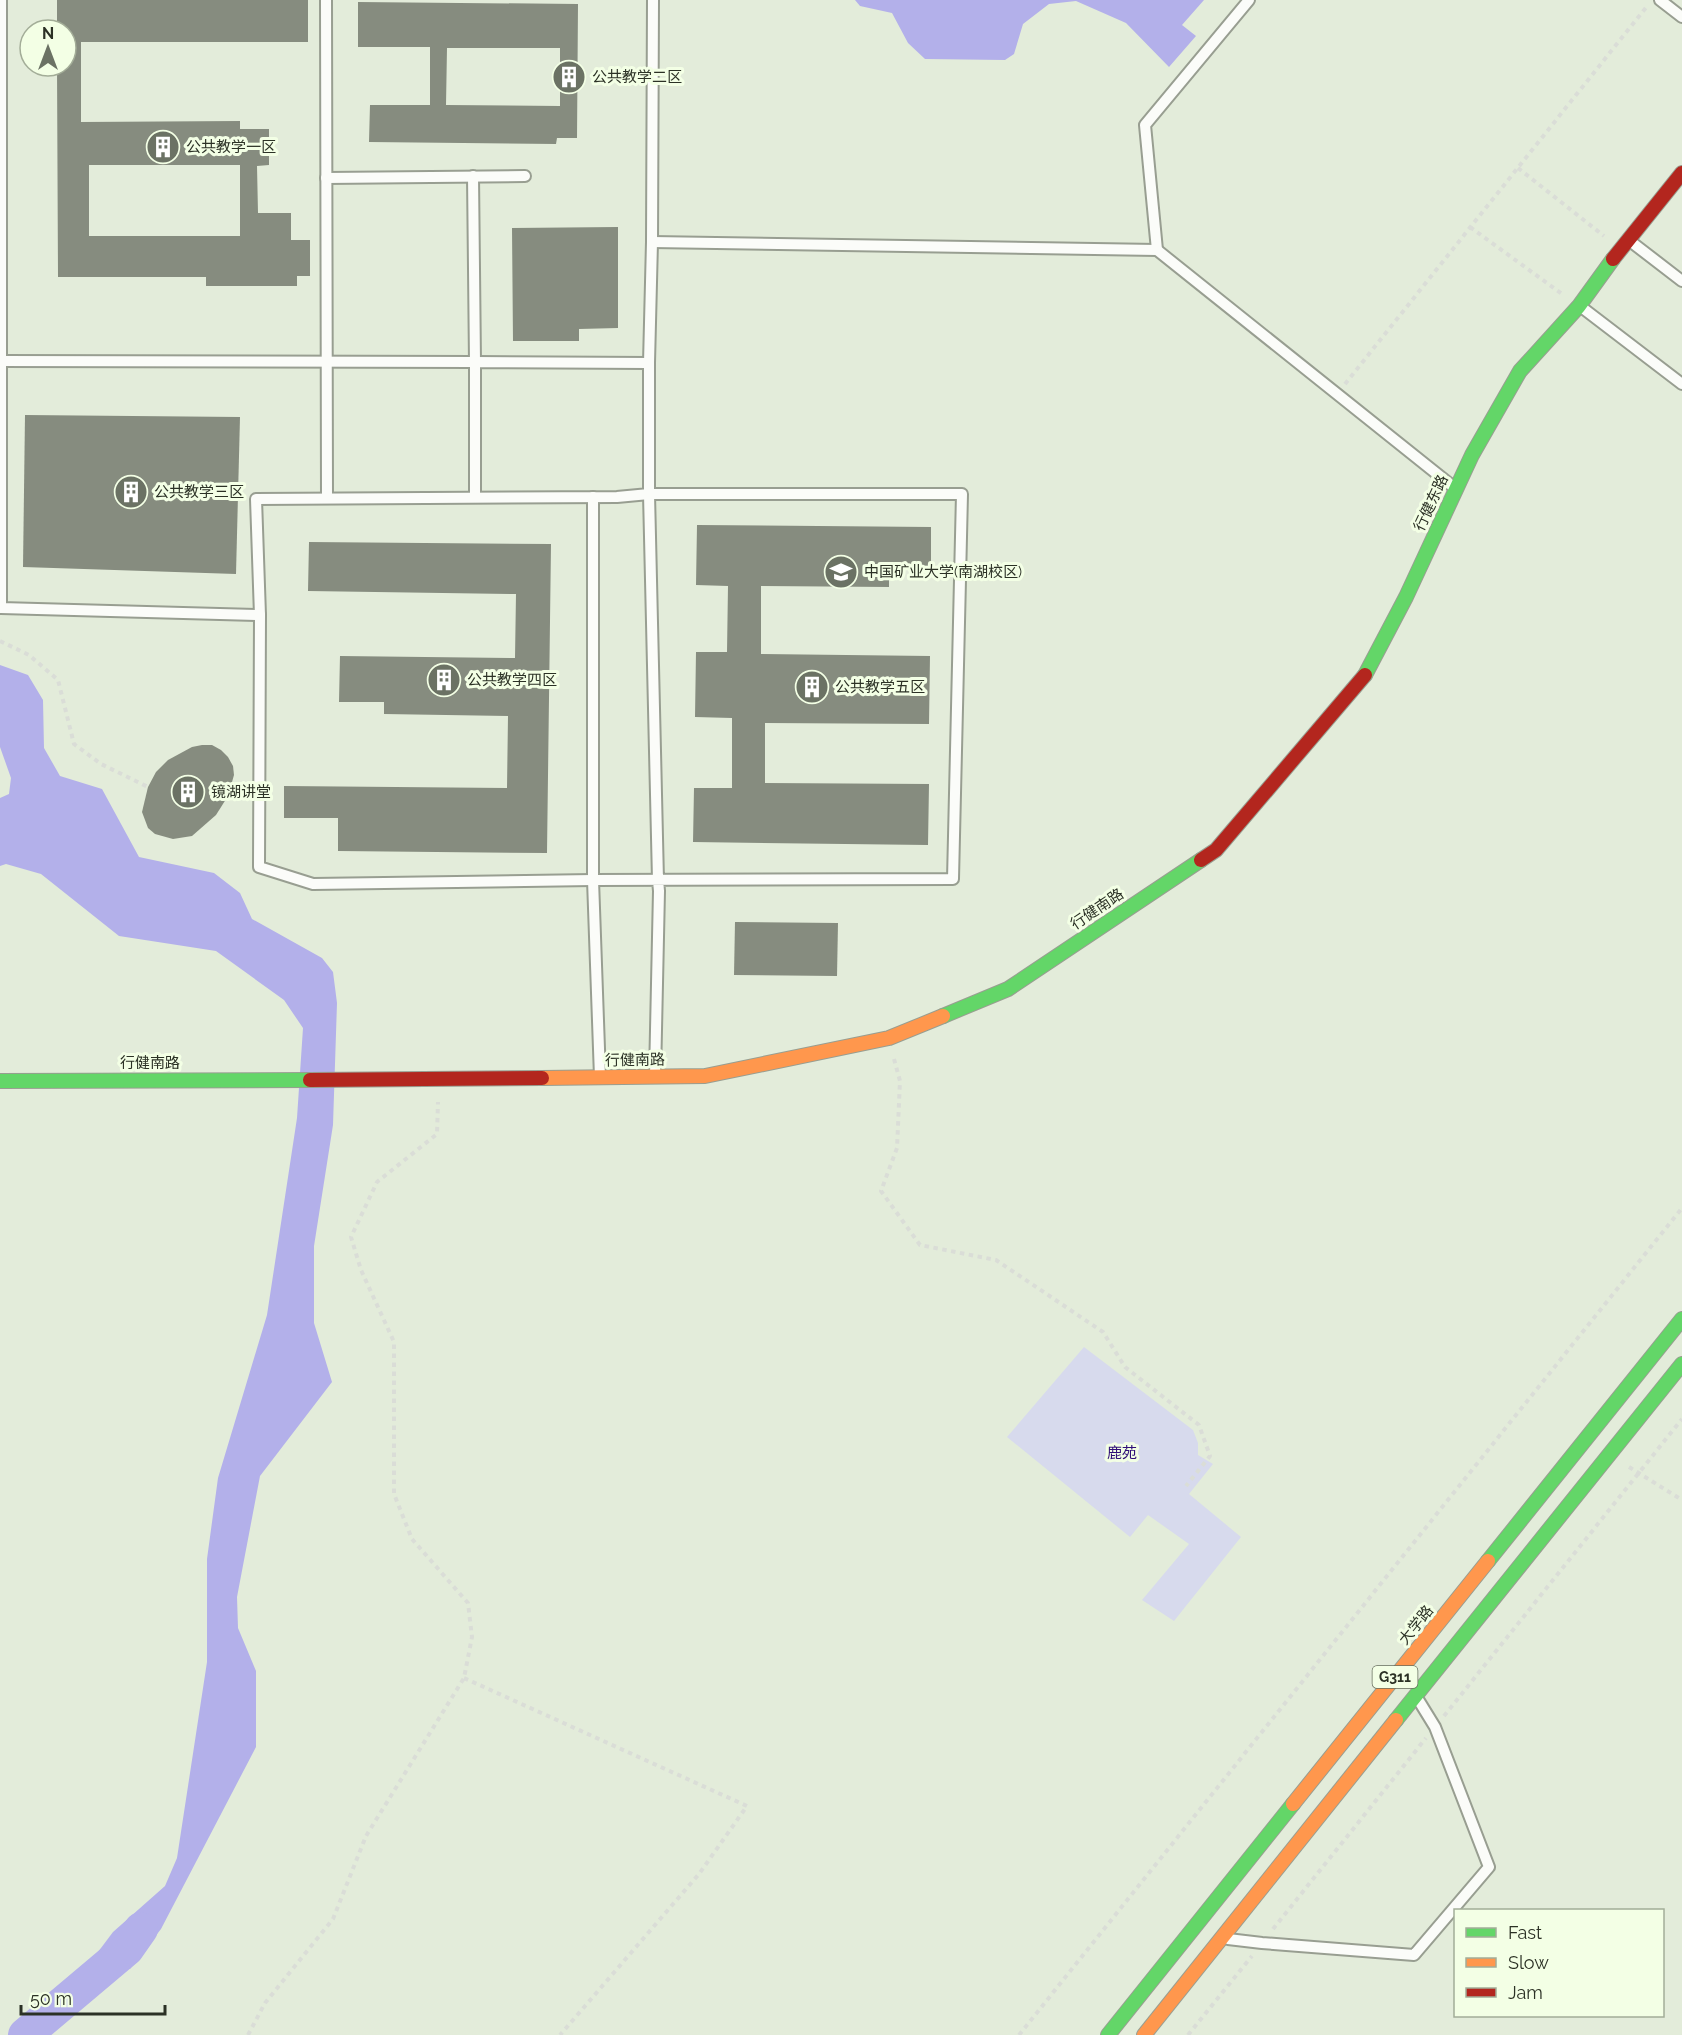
<svg xmlns="http://www.w3.org/2000/svg" width="1682" height="2035" font-family="Raleway,'Noto Sans SC',sans-serif">
<style>
.green{fill:#d7daed}
.water{fill:#b3b0ea}
.lines{fill:none;stroke-linecap:round;stroke-linejoin:round}
.river{stroke:#b3b0ea;stroke-width:34}
.building{fill:#868c7f;fill-rule:evenodd}
.lane-casing{stroke:#989e91;stroke-width:14}
.fast-casing{stroke:#989e91;stroke-width:16}
.slow-casing{stroke:#989e91;stroke-width:16}
.jam-casing{stroke:#989e91;stroke-width:16}
.path{stroke:#daddd7;stroke-width:4;stroke-dasharray:4.5 4.5;stroke-linecap:butt}
.lane{stroke:#fbfcf9;stroke-width:10}
.fast{stroke:#63d668;stroke-width:14}
.slow{stroke:#ff974d;stroke-width:14}
.jam{stroke:#b3261e;stroke-width:14}
.labels{text-anchor:middle;dominant-baseline:central;stroke-width:6;stroke-linejoin:round;paint-order:stroke}
.shield{fill:#f3ffe5;stroke:#676f5f;stroke-width:1.5}
.shield-label{font-size:14px;font-weight:bold;fill:#2b3125}
.poi-label{font-size:15px;fill:#2b3125;stroke:#f3ffe5;text-anchor:start}
.street-label{font-size:15px;fill:#2b3125;stroke:#f3ffe5}
.park-label{font-size:15px;fill:#300f78;stroke:#f3ffe5}
</style>
<rect width="100%" height="100%" fill="#e3ecda"/>
<path class="green" d="M1084 1347 1193 1430 1198 1443V1455L1213 1464 1189 1494 1241 1537 1174 1621 1142 1600 1189 1544 1148 1515 1130 1537 1007 1437Z"/>
<g class="water">
<path d="M855 0H1204L1182 25 1196 36 1169 67 1126 23 1076 1 1049 4 1023 24 1014 54 1005 60 925 59 908 43 892 13 860 6Z"/>
<path d="M0 665 28 675 43 700 44 748 60 776 102 789 139 857 214 873 240 893 252 919 322 958 333 972 337 1003 333 1125 314 1246V1323L332 1382 260 1476 237 1597 238 1628 256 1671V1747L161 1929 130 1969 92 1960 113 1932 165 1886 177 1858 207 1662V1559L218 1478 267 1315 297 1118 303 1028 284 1000 216 951 119 936 41 874 6 864 0 866V798L9 794 11 778 0 747Z"/>
</g>
<g class="lines">
<path class="river" d="M25 2035 127 1949 141 1929"/>
</g>
<g class="building">
<path d="M57 0H308V42H81V122L240 121V129H269V165L257 166 258 213H291V240H310V276H297V286H206V277H58L57 66H66V30H57ZM89 165H240V236H89Z"/>
<path d="M358 2 578 4 577 138H557L556 144 369 142 370 105H430V47H358ZM447 48H560V106L446 105Z"/>
<path d="M618 227V328L579 329V341H513L512 228Z"/>
<path d="M25 415 240 417 236 574 23 567Z"/>
<path d="M697 525 931 527V567H889V587L761 586V654L930 656 929 724 765 723V783L929 784 928 845 693 842 694 788H732V718L695 717 696 652H727L728 586 696 585Z"/>
<path d="M309 542 551 544 547 853 338 851V818H284V786L507 788 508 716 384 714V702H339L340 656 515 658 516 594 308 591Z"/>
<path d="M202 745H212L221 750 228 757 233 766 234 775 228 796 216 815 192 836 173 839 155 834 148 828 142 812 148 787 156 772 168 760 192 747Z"/>
<path d="M735 922 838 923 837 976 734 975Z"/>
</g>
<g class="lines">
<defs>
<g id="lane">
<path d="M1 0V608L260 615 256 499 617 497 649 494V363L475 362V497"/>
<path d="M326 0 327 498"/>
<path d="M1660 0 1682 17"/>
<path d="M326 178 525 176"/>
<path d="M1630 241 1682 281"/>
<path d="M652 242 1157 250 1456 489"/>
<path d="M1157 250 1145 125 1249 0"/>
<path d="M1580 306 1682 384"/>
<path d="M0 361 475 362 473 176"/>
<path d="M649 363 652 242 653 0"/>
<path d="M593 497V880L600 1077"/>
<path d="M260 615 259 867 313 884 593 880 953 879 962 494H649L658 880 659 891 655 1076"/>
<path d="M1228 1939 1262 1943 1414 1955 1489 1867 1435 1727 1419 1701"/>
</g>
<g id="fast">
<path d="M1365 675 1406 597 1472 455 1520 371 1579 306 1613 259"/>
<path d="M943 1016 1008 989 1201 860"/>
<path d="M0 1081 310 1080"/>
<path d="M1488 1561 1682 1319"/>
<path d="M1396 1720 1682 1364"/>
<path d="M1108 2035 1293 1804"/>
</g>
<g id="slow">
<path d="M542 1078 705 1076 889 1038 943 1016"/>
<path d="M1293 1804 1488 1561"/>
<path d="M1144 2035 1396 1720"/>
</g>
<g id="jam">
<path d="M1613 259 1682 173"/>
<path d="M1201 860 1216 850 1365 675"/>
<path d="M310 1080 542 1078"/>
</g>
</defs>
<use href="#lane" class="lane-casing"/>
<use href="#fast" class="fast-casing"/>
<use href="#slow" class="slow-casing"/>
<use href="#jam" class="jam-casing"/>
<g class="path">
<path d="M1518 168 1604 236"/>
<path d="M1470 227 1562 294"/>
<path d="M1345 384 1648 5"/>
<path d="M0 641 29 655 58 680 74 744 101 764 148 787"/>
<path d="M228 796 245 797"/>
<path d="M894 1059 900 1081 897 1148 881 1191 920 1245 996 1260 1103 1332 1125 1367 1199 1425 1210 1456 1186 1486"/>
<path d="M1629 1467 1682 1500"/>
<path d="M464 1678 747 1806 699 1874 560 2035"/>
<path d="M1444 1716 1682 1419"/>
<path d="M1273 1929 1426 1738"/>
<path d="M248 2035 265 2003 333 1919 366 1836 464 1678 472 1637 468 1603 412 1539 394 1494V1342L361 1270 351 1237 377 1182 437 1134 438 1102"/>
<path d="M1019 2035 1682 1208"/>
<path d="M1188 2035 1252 1956"/>
</g>
<use href="#lane" class="lane"/>
<use href="#fast" class="fast"/>
<use href="#slow" class="slow"/>
<use href="#jam" class="jam"/>
</g>
<defs>
<symbol id="building-disc" viewBox="-11 -11 22 22"><circle r="9.5" fill="#6b7264" stroke="#f3ffe5"/><path d="M-4-6H4V6H1V3H-1V6H-4ZM-2.5-4.3h1.7v1.8h-1.7ZM.8-4.3h1.7v1.8H.8ZM-2.5-1h1.7V.8h-1.7ZM.8-1h1.7V.8H.8Z" fill="#fff"/></symbol>
<symbol id="university-disc" viewBox="-11 -11 22 22"><circle r="9.5" fill="#6b7264" stroke="#f3ffe5"/><path d="M0-5L7-2L0 1L-7-2ZM-4 1L0 2.5L4 1V4Q0 6-4 4Z" fill="#fff"/></symbol>
</defs>
<g fill-rule="evenodd">
<use href="#building-disc" x="550" y="58" width="38" height="38"/>
<use href="#building-disc" x="144" y="128" width="38" height="38"/>
<use href="#building-disc" x="112" y="473" width="38" height="38"/>
<use href="#university-disc" x="822" y="553" width="38" height="38"/>
<use href="#building-disc" x="425" y="661" width="38" height="38"/>
<use href="#building-disc" x="793" y="668" width="38" height="38"/>
<use href="#building-disc" x="169" y="773" width="38" height="38"/>
</g>
<g class="labels">
<rect class="shield" x="1372.5" y="1666" width="45" height="22" rx="4.5"/>
<g class="shield-label">
<text x="1395" y="1677">G311</text>
</g>
<g class="poi-label">
<text x="592" y="77">公共教学二区</text>
<text x="186" y="147">公共教学一区</text>
<text x="154" y="492">公共教学三区</text>
<text x="864" y="572">中国矿业大学(南湖校区)</text>
<text x="467" y="680">公共教学四区</text>
<text x="835" y="687">公共教学五区</text>
<text x="211" y="792">镜湖讲堂</text>
</g>
<g class="street-label">
<text transform="translate(1431 503) rotate(-65)">行健东路</text>
<text transform="translate(1097 909) rotate(-34)">行健南路</text>
<text transform="translate(635 1060) rotate(-1)">行健南路</text>
<text x="150" y="1063">行健南路</text>
<text transform="translate(1416 1625) rotate(-51)">大学路</text>
</g>
<g class="park-label">
<text x="1122" y="1453">鹿苑</text>
</g>
</g>
<rect x="1454" y="1909" width="210" height="108" fill="#f3ffe5" stroke="#a3ad98" stroke-width="1.5"/>
<rect x="1466" y="1928" width="30" height="9" fill="#63d668" stroke="#a3ad98" stroke-width="1.5"/>
<text x="1508" y="1939" font-size="18" fill="#2b3125">Fast</text>
<rect x="1466" y="1958" width="30" height="9" fill="#ff974d" stroke="#a3ad98" stroke-width="1.5"/>
<text x="1508" y="1969" font-size="18" fill="#2b3125">Slow</text>
<rect x="1466" y="1988" width="30" height="9" fill="#b3261e" stroke="#a3ad98" stroke-width="1.5"/>
<text x="1508" y="1999" font-size="18" fill="#2b3125">Jam</text>
<g transform="translate(48 48)"><circle r="28" fill="#f3ffe5" stroke="#a3ad98" stroke-width="1.5"/>
<path d="M0-4.5L10 22L0 15L-10 22Z" fill="#6b7264"/>
<text y="-9" font-size="16" font-weight="bold" text-anchor="middle" fill="#2b3125">N</text>
</g>
<path d="M21 2005v9h144v-9" fill="none" stroke="#2b3125" stroke-width="3"/>
<text x="30" y="2005" font-size="18" fill="#2b3125" stroke="#f3ffe5" stroke-width="4.5" paint-order="stroke">50 m</text>
</svg>
